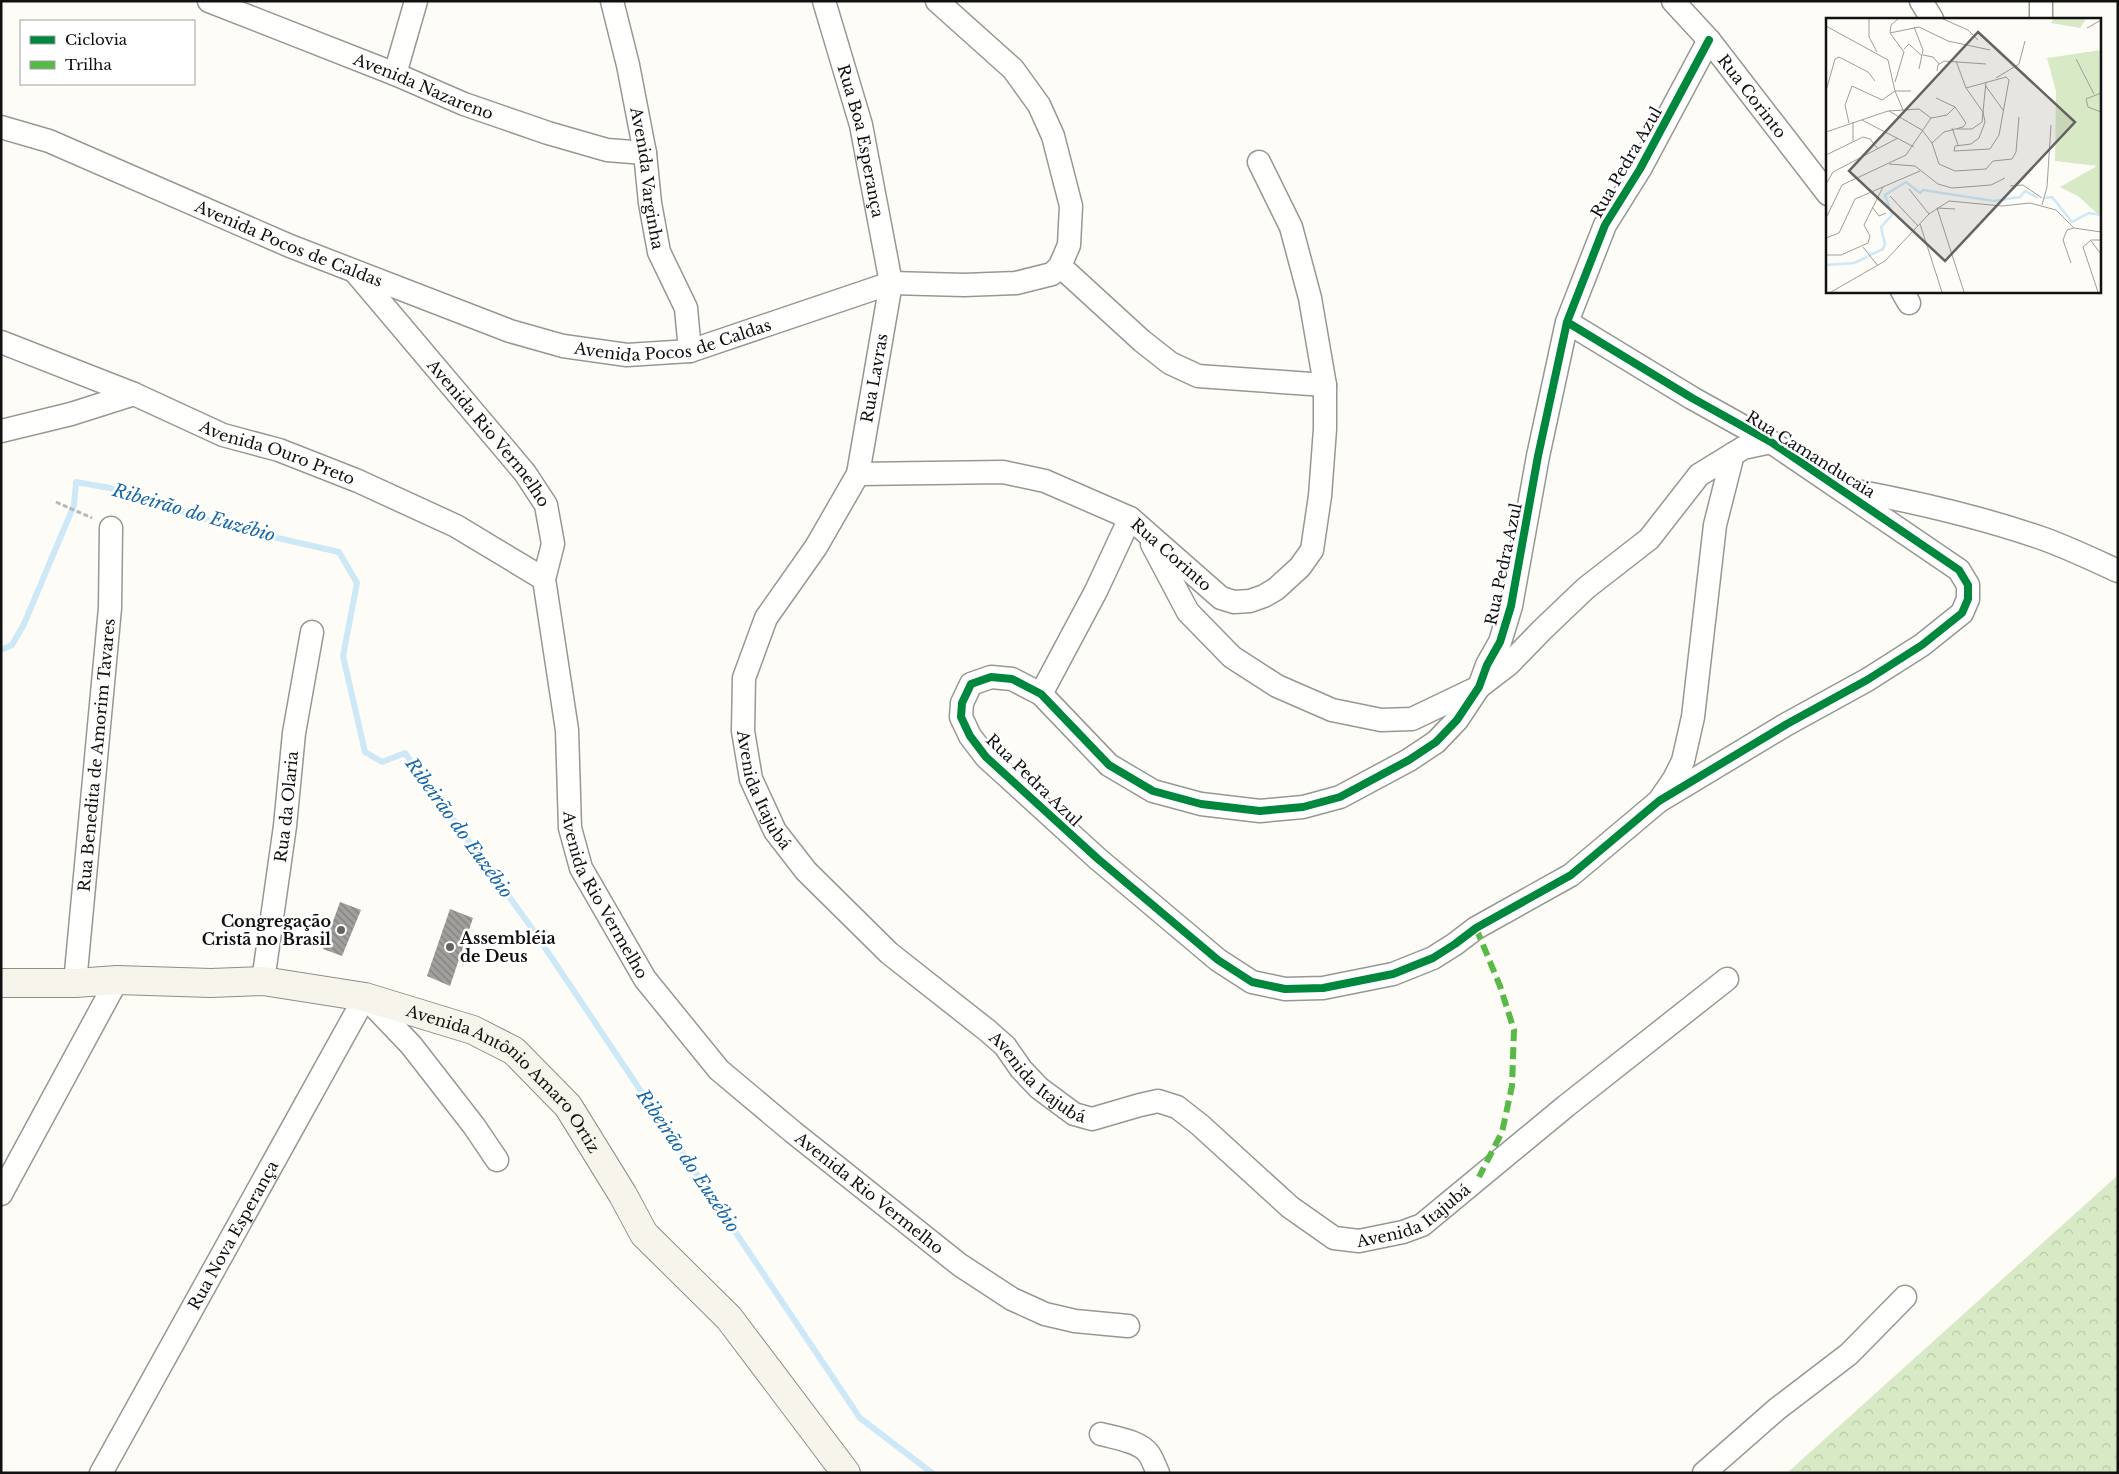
<svg xmlns="http://www.w3.org/2000/svg" width="2119" height="1474" font-family="'Libre Baskerville',serif">
<style>
.forest{fill:url(#forest-crowns)}
.lines{fill:none;stroke-linecap:round;stroke-linejoin:round}
.stream{stroke:#cde8f7;stroke-width:6}
.building{fill:url(#building-back-hatch)}
.street-casing{stroke:#979795;stroke-width:25}
.secondary-casing{stroke:#8e8d8b;stroke-width:30}
.path{stroke:#b9b9b8;stroke-width:3;stroke-dasharray:5 2.5;stroke-linecap:butt}
.street{stroke:#fffffe;stroke-width:22}
.secondary{stroke:#f6f4eb;stroke-width:28}
.quiet{stroke:#58b947;stroke-width:6;stroke-dasharray:12 6;stroke-linecap:butt}
.cycleway-casing{stroke:#fff;stroke-width:11}
.cycleway{stroke:#00873e;stroke-width:8}
.poi-dot{fill:#646362;stroke:#fff;stroke-width:2}
.labels{text-anchor:middle;dominant-baseline:central;stroke-width:5;stroke-linejoin:round;paint-order:stroke}
.street-label{font-size:16px;fill:#111;stroke:#fff}
.poi-label{font-size:16px;font-weight:bold;fill:#111;stroke:#fff;text-anchor:end}
.water-label{font-size:18px;font-style:italic;fill:#1768a6;stroke:#fff}
.inset-river{fill:none;stroke:#cde8f7;stroke-width:2.5}
.inset-road{fill:none;stroke:#9f9e9b;stroke-width:1}
.view{fill:#646362;fill-opacity:0.15;stroke:#646362;stroke-width:2.5}
.inset-edge{fill:none;stroke:#111;stroke-width:2.5}
</style>
<defs>
<pattern id="forest-crowns" width="20" height="18" patternUnits="userSpaceOnUse" patternTransform="scale(1.25)"><rect width="20" height="18" fill="#d8eac5"/><path d="M2 6a3 3 0 1 1 6 0M12 15a3 3 0 1 1 6 0" fill="none" stroke="#b8c8a8"/></pattern>
<pattern id="building-back-hatch" width="6" height="6" patternUnits="userSpaceOnUse" patternTransform="scale(1.25)"><rect width="6" height="6" fill="#a19f9c"/><path d="M-1 5l2 2M0 0l6 6M5-1l2 2" fill="none" stroke="#82807e"/></pattern>
</defs>
<rect width="100%" height="100%" fill="#fdfcf7"/>
<path class="forest" d="M2118 1175V1473H1787Z"/>
<g class="lines">
<path class="stream" d="M1 650 12 645 24 624 74 505 76 482 110 488 229 527 339 552 357 583 343 656 365 752 382 762 405 753 531 927 860 1418 932 1473"/>
</g>
<g class="building">
<path d="M340 902 361 910 342 956 323 949Z"/>
<path d="M450 909 473 918 450 986 427 976Z"/>
</g>
<g class="lines">
<defs>
<g id="street">
<path id="s1" d="M209 1 395 74 464 104 548 133 607 150 645 153"/>
<path id="s2" d="M612 1 628 65 645 153 650 203 659 252 686 308 690 351"/>
<path id="s3" d="M824 1 861 125 891 283 858 474 816 547 766 618 744 678 743 731 751 779 775 831 806 871 889 953 988 1031 1005 1046 1021 1069 1039 1088 1074 1114 1092 1119 1140 1105 1158 1101 1177 1107 1200 1125 1290 1207 1334 1238 1359 1241 1403 1232 1422 1225 1566 1106 1727 979"/>
<path id="s4" d="M1673 1 1709 40 1828 194"/>
<path d="M1921 1 1932 19"/>
<path d="M2041 1V19"/>
<path d="M395 74 416 1"/>
<path id="s5" d="M1 127 49 141 290 246 510 331 563 346 627 355 690 351 891 283 964 285 1016 283 1052 274 1060 266 1069 245 1071 206 1053 136 1039 105 1013 69 937 1"/>
<path d="M1060 266 1142 341 1170 363 1198 376 1325 385"/>
<path id="s6" d="M356 273 525 473 546 505 553 544 544 579 567 730 570 828 581 868 645 979 719 1070 793 1132 960 1265 1012 1299 1045 1314 1075 1321 1128 1326"/>
<path d="M1902 291 1909 303"/>
<path d="M1567 322 1692 398 1771 442 1959 570 1968 585V599L1962 613 1922 645 1867 680 1787 724 1659 801 1571 875 1476 928 1455 944 1433 958 1393 974 1323 988 1285 989 1252 982 1218 960 1098 859 986 757 970 736 961 717 962 703 971 684 991 677 1012 679 1041 694 1109 765 1153 791 1201 804 1260 811 1303 807 1340 797 1409 760 1436 742 1457 720 1479 687 1487 665 1500 642 1511 606 1538 456 1567 322 1605 225 1640 169 1709 40"/>
<path id="s7" d="M1 342 134 394 223 435 279 450 358 481 456 526 544 579"/>
<path d="M1 431 71 414 134 394"/>
<path id="s8" d="M858 474 1003 472 1045 481 1130 518 1221 598 1234 602 1250 601 1264 596 1276 589 1300 567 1312 550 1320 496 1325 429V385L1310 298 1291 227 1259 162"/>
<path d="M1851 490C1916 502 1981 517 2044 539 2069 548 2094 560 2118 571"/>
<path d="M1152 544 1188 612 1232 657 1277 686 1332 710 1381 720 1412 719 1479 687 1509 664 1542 630 1586 588 1649 539 1699 475 1743 448 1771 442"/>
<path d="M1041 694 1096 591 1130 518"/>
<path d="M1661 798 1674 779 1683 761 1693 717 1715 525 1733 454"/>
<path id="s9" d="M263 981 285 826 294 733 312 632"/>
<path id="s10" d="M75 983 110 608 111 528"/>
<path d="M1 1194 117 980"/>
<path d="M1101 1434C1115 1438 1140 1441 1149 1454 1153 1460 1155 1467 1158 1473"/>
<path id="s11" d="M101 1473 365 997 411 1045 474 1126 497 1160"/>
<path d="M1704 1473 1777 1409 1849 1354 1905 1297"/>
</g>
<g id="secondary">
<path id="s12" d="M1 983H75L117 980 211 983 263 981 365 997 473 1030 514 1051 568 1106 623 1195 644 1234 729 1318 846 1473"/>
</g>
</defs>
<use href="#street" class="street-casing"/>
<use href="#secondary" class="secondary-casing"/>
<path class="path" d="M56 502 92 518"/>
<use href="#street" class="street"/>
<use href="#secondary" class="secondary"/>
<path class="quiet" d="M1476 928 1500 986 1514 1030 1512 1086 1502 1132 1479 1177"/>
<defs>
<path id="cycleway" d="M1567 322 1692 398 1771 442 1959 570 1968 585V599L1962 613 1922 645 1867 680 1787 724 1659 801 1571 875 1476 928 1455 944 1433 958 1393 974 1323 988 1285 989 1252 982 1218 960 1098 859 986 757 970 736 961 717 962 703 971 684 991 677 1012 679 1041 694 1109 765 1153 791 1201 804 1260 811 1303 807 1340 797 1409 760 1436 742 1457 720 1479 687 1487 665 1500 642 1511 606 1538 456 1567 322 1605 225 1640 169 1709 40"/>
</defs>
<use href="#cycleway" class="cycleway-casing"/>
<use href="#cycleway" class="cycleway"/>
</g>
<g class="poi-dot">
<circle cx="341" cy="930" r="5"/>
<circle cx="450" cy="947" r="5"/>
</g>
<g class="labels">
<g class="street-label">
<text stroke="none"><textPath href="#s1" startOffset="231">Avenida Nazareno</textPath></text>
<text stroke="none"><textPath href="#s4" startOffset="124">Rua Corinto</textPath></text>
<text stroke="none"><textPath href="#s3" startOffset="145">Rua Boa Esperança</textPath></text>
<text transform="translate(1626 162) rotate(-60)">Rua Pedra Azul</text>
<text stroke="none"><textPath href="#s2" startOffset="181">Avenida Varginha</textPath></text>
<text stroke="none"><textPath href="#s5" startOffset="311">Avenida Pocos de Caldas</textPath></text>
<text stroke="none"><textPath href="#s5" startOffset="716">Avenida Pocos de Caldas</textPath></text>
<text transform="translate(874 378) rotate(-80)">Rua Lavras</text>
<text stroke="none"><textPath href="#s6" startOffset="208">Avenida Rio Vermelho</textPath></text>
<text stroke="none"><textPath href="#s7" startOffset="298">Avenida Ouro Preto</textPath></text>
<text transform="translate(1811 454) rotate(32)">Rua Camanducaia</text>
<text stroke="none"><textPath href="#s8" startOffset="336">Rua Corinto</textPath></text>
<text transform="translate(1503 564) rotate(-78)">Rua Pedra Azul</text>
<text stroke="none"><textPath href="#s10" startOffset="229">Rua Benedita de Amorim Tavares</textPath></text>
<text transform="translate(1034 780) rotate(44)">Rua Pedra Azul</text>
<text stroke="none"><textPath href="#s3" startOffset="835">Avenida Itajubá</textPath></text>
<text stroke="none"><textPath href="#s9" startOffset="176">Rua da Olaria</textPath></text>
<text stroke="none"><textPath href="#s6" startOffset="702">Avenida Rio Vermelho</textPath></text>
<text stroke="none"><textPath href="#s3" startOffset="1240">Avenida Itajubá</textPath></text>
<text stroke="none"><textPath href="#s12" startOffset="532">Avenida Antônio Amaro Ortiz</textPath></text>
<text stroke="none"><textPath href="#s6" startOffset="1108">Avenida Rio Vermelho</textPath></text>
<text stroke="none"><textPath href="#s3" startOffset="1690">Avenida Itajubá</textPath></text>
<text stroke="none"><textPath href="#s11" startOffset="272">Rua Nova Esperança</textPath></text>
</g>
<g class="poi-label">
<text x="331" y="921">Congregação<tspan x="331" dy="18">Cristã no Brasil</tspan></text>
<text x="460" y="938" text-anchor="start">Assembléia<tspan x="460" dy="18">de Deus</tspan></text>
</g>
<g class="water-label">
<text transform="translate(194 513) rotate(16)">Ribeirão do Euzébio</text>
<text transform="translate(459 828) rotate(54)">Ribeirão do Euzébio</text>
<text transform="translate(688 1161) rotate(56)">Ribeirão do Euzébio</text>
</g>
</g>
<g transform="translate(1826 18)">
<rect width="275" height="275" fill="#fdfcf7"/>
<path d="M227 1H260L254 10 225 5ZM275 32V199L252 178 234 169 271 148 229 143 230 73 221 40Z" fill="#d8eac5"/>
<path class="inset-river" d="M218 180 226 179 246 204 263 195 275 197M42 238 57 231 59 226 55 209 66 197 59 177 80 164 94 175 97 172 168 183 194 179 199 173 212 180M0 247 28 245 41 239"/>
<path class="inset-road" d="M43 1V19L51 34M117 1 142 12 152 22M0 8 62 42 69 73 77 92M88 9 97 32 93 51M261 10 275 2M64 15 93 9 122 23 164 32M78 31 83 26 96 38M97 37 107 39 113 46M250 41 268 76M130 43 140 70 157 94 159 104 153 120 145 126 129 128 128 133 164 131 173 117 183 62 180 59 140 70M111 53 112 47 118 43 160 46M170 60 193 46 199 23M69 64 78 34 64 15 65 7 72 1M159 67 177 92M0 73 9 41 13 39 42 54 49 63M275 75 260 81 262 89 275 94M63 93 96 112 106 125 113 146 129 153 160 151 167 143 186 141 190 134 193 99M105 100 121 97 129 89M36 102 88 129M23 105 19 87 26 68 56 82 69 73H85M126 110 132 127M131 111H146L156 104 160 64M0 114 62 93 93 91 105 100 80 137 16 167 0 200M27 123V104M106 125 118 114 137 109 140 105 129 89 110 80M0 137 37 119 44 121 52 131M63 146 89 148 112 166 126 170 165 167 179 160M0 166 7 154 72 120M184 168 197 167 216 180M83 171 103 196M64 178 92 208M216 187 221 169 225 107M46 189 53 198 60 195M129 191 111 190 138 274M94 206 116 274M0 220 13 215 29 181 94 153M265 223 275 236M37 229 52 248M0 237H15L42 225 44 218 38 207 57 169M245 245 237 222 241 212 248 210M5 274 59 243 103 196 123 183 176 188 204 185 230 192 248 210 275 214M272 274 257 229 265 222H275"/>
<path class="view" d="M152 14 249 104 119 243 23 153Z"/>
<rect width="275" height="275" class="inset-edge"/>
</g>
<rect width="2119" height="1474" fill="none" stroke="#111111" stroke-width="5"/>
<rect x="20" y="20" width="175" height="65" fill="#ffffff" stroke="#a0a0a0"/>
<rect x="30" y="36" width="25" height="8" fill="#00873e" stroke="#a0a0a0"/>
<text x="65" y="45" font-size="15" fill="#111111">Ciclovia</text>
<rect x="30" y="61" width="25" height="8" fill="#58b947" stroke="#a0a0a0"/>
<text x="65" y="70" font-size="15" fill="#111111">Trilha</text>
</svg>
